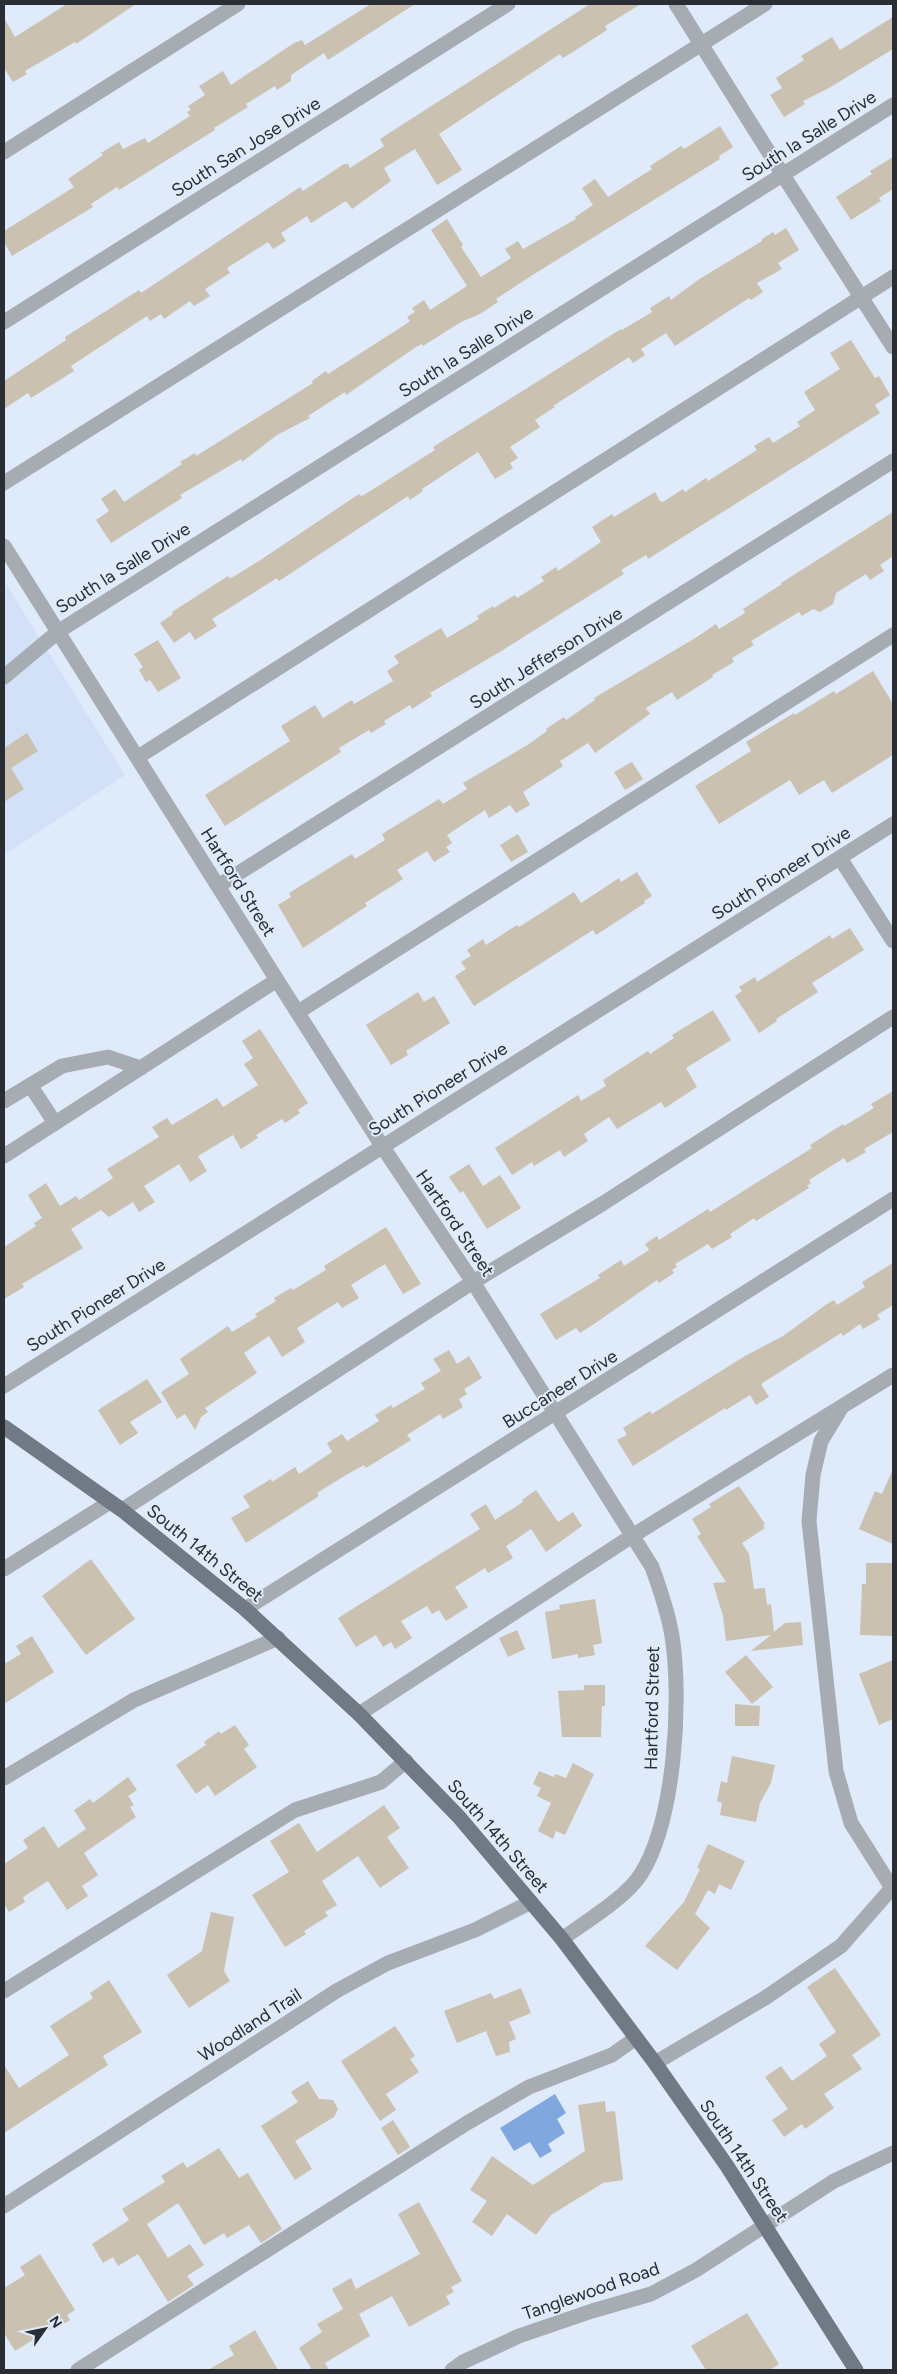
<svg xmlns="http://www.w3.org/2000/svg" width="897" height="2374" font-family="Figtree,sans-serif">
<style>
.built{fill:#d2e1f8}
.water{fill:#81a7df}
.building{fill:#cac1b0}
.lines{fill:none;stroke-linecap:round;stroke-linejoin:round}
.minor{stroke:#a7acb3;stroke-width:15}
.major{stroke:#717985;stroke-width:15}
.labels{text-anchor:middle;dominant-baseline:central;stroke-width:4;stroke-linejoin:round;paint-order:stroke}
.street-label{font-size:18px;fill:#2a2e34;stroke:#dfeafa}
</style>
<rect width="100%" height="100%" fill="#dfeafa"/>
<path class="built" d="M4 581 125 775 4 855Z"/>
<path class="water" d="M555 2094 566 2113 557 2119 565 2133 548 2144 552 2151 540 2158 530 2142 514 2151 500 2128Z"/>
<g class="building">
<path d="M67 4H136L76 44 75 42 25 71 27 74 13 82 4 68V18L15 37Z"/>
<path d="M371 4H415L328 60 324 53 291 75V81L277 90 275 86 246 104 248 107 214 128 215 130 119 190 117 187 91 204 93 207 12 256 4 242V231L74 187 68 179 103 155 101 153 119 142 123 149 145 138 148 143 190 116 187 112 191 110 188 106 205 95 199 86 223 71 231 85 294 43 302 40 305 45Z"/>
<path d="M590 4H641L605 26 607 30 576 50 563 58 560 54 439 134 462 170 437 185 415 149 384 168 391 181 352 209 346 201 311 223 307 216 281 233 286 241 273 249 268 242 227 268 230 273 205 289 210 296 194 306 190 301 164 319 161 314 150 321 147 316 71 366 74 371 31 398 28 393 4 409V381L66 340 65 337 139 290 141 293 300 187 303 191 344 164H348L350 168 384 146 380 139Z"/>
<path d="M893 17V49L829 88 803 101 805 104 784 117 770 95 782 88 776 78 804 60 801 56 832 37 840 50Z"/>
<path d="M720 126 733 147 719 156 720 159 531 276 496 299 498 302 480 314 461 322 423 346 422 344 416 347 346 395 345 392 308 416 310 418 277 435 242 462 241 459 180 495 182 498 111 543 96 520 109 511 101 499 115 489 124 502 182 464 180 462 195 453 196 456 313 383 312 381 326 371 328 374 403 326 410 321 407 317 415 312 412 308 424 300 430 310 467 286 431 230 447 219 463 245 461 247 481 277 511 258 505 249 518 241 523 249 576 219 575 217 593 205 582 188 595 179 608 197 652 169 650 166 681 146 684 149Z"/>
<path d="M893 157V189L879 198 881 201 851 220 836 197 872 174 870 171Z"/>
<path d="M786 228 799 250 778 263 782 269 757 283 763 292 751 300 749 298 675 346 666 333 641 349 645 355 633 363 629 357 553 406 555 407 535 420 540 427 510 447 518 458 510 463 513 468 495 479 478 452 422 489 423 491 410 500 408 496 279 581 277 578 212 619 217 626 195 640 190 632 174 643 160 623 173 614 172 612 228 576 230 578 233 577 259 561 359 494 361 496 364 495 435 450 433 447 621 329 622 330 652 312 650 308 669 296 671 300 698 280 762 241V239L773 232 775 235Z"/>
<path d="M851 340 875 378 879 376 890 395 875 405 880 413 648 559 646 555 621 570 624 574 503 650 430 693 432 696 412 709 410 705 384 721 386 724 371 733 369 730 339 748 341 752 225 826 205 795 290 741 281 726 315 705 323 718 352 700 354 704 393 681 387 671 399 663 394 656 441 628 447 638 479 619 477 616 493 606 494 608 515 595 517 598 544 581 541 577 556 567 558 571 601 542 592 527 612 514 614 517 655 492 660 501 663 502 683 489 685 492 706 478 708 481 757 450 754 446 769 437 773 443 800 426 797 422 815 410 804 392 840 369 830 353Z"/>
<path d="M893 512V556L880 565 884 571 870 580 866 574 836 593 833 604 820 612 813 609 802 616 799 612 751 641 754 645 732 658 734 662 712 675 713 677 677 700 672 692 646 708 650 714 595 753 588 743 560 761 563 766 523 792 530 805 516 813 510 805 489 818 485 810 447 835 452 843 446 847 450 852 434 862 427 851 397 870 403 879 365 903 367 906 303 948 278 905 291 897 289 893 352 854 355 859 385 840 382 834 439 799 443 804 467 789 463 783 529 744 547 731 546 729 564 717 566 720 595 700 594 698 697 637 716 624 719 629 745 613 743 609 782 584 781 583Z"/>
<path d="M158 640 181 678 158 692 150 680 146 682 139 670 143 667 134 654Z"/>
<path d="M873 671 893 704V755L832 793 824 780 799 795 790 780 719 824 695 786 751 751 746 742 794 713 795 715 834 691 836 694Z"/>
<path d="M27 733 38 751 11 768 24 789 4 802V748Z"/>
<path d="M632 762 643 779 625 790 614 772Z"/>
<path d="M518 834 528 852 511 862 500 845Z"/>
<path d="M637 872 652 896 644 901 645 903 596 935 593 930 474 1006 455 976 466 969 461 962 471 956 467 950 483 939 486 945 517 925 519 927 574 892 581 903 619 878 621 882Z"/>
<path d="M850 928 864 950 812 983 818 992 776 1019 777 1021 759 1033 735 996 742 991 739 987 755 977 757 982 830 935 832 939Z"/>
<path d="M418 992 424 1002 434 996 450 1023 406 1051 408 1055 391 1065 366 1025Z"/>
<path d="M713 1010 731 1040 686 1068 697 1087 665 1108 661 1102 617 1129 609 1117 584 1134 588 1141 564 1157 560 1150 534 1166 532 1162 512 1175 495 1148 578 1095 581 1101 606 1086 603 1080 648 1051 650 1054 674 1038 672 1035Z"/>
<path d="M260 1029 308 1103 298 1110 300 1113 285 1123 282 1119 256 1135 258 1138 241 1149 233 1135 198 1156 207 1171 190 1182 179 1164 144 1186 155 1202 139 1212 133 1202 109 1217 101 1210 71 1229 83 1248 22 1284 24 1287 4 1299V1247L36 1226 34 1223 42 1218 28 1195 46 1183 60 1206 76 1196 79 1200 113 1178 107 1169 159 1137 152 1127 167 1118 172 1125 217 1098 223 1107 258 1085 244 1064 253 1058 242 1041Z"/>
<path d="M893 1091V1132L864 1149 866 1152 847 1163 844 1158 809 1180 811 1183 807 1186 809 1188 756 1221 754 1218 730 1234 732 1237 712 1249 708 1244 675 1264 677 1267 672 1270 674 1273 659 1283 657 1280 597 1322 580 1333 576 1328 556 1340 540 1314 600 1278 598 1275 621 1260 624 1266 649 1250 645 1244 657 1236 659 1240 708 1209 710 1212 812 1148 810 1145 843 1124 844 1126 874 1108 871 1104Z"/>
<path d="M469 1164 483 1186 500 1175 521 1208 487 1229 463 1191 460 1193 449 1177Z"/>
<path d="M386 1227 421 1284 403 1294 385 1264 351 1285 359 1298 342 1308 338 1302 297 1328 305 1342 282 1357 269 1336 244 1353 257 1373 205 1408 208 1412 201 1417 195 1430 185 1414 177 1419 161 1392 189 1374 180 1359 228 1326 232 1332 257 1317 255 1314 276 1301 274 1298 291 1288 293 1290 326 1270 324 1266Z"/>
<path d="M893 1263V1305L877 1315 880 1319 863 1329 860 1324 843 1336 841 1333 761 1384 769 1397 756 1405 750 1395 726 1410 725 1408 633 1466 617 1440 627 1435 623 1428 650 1411 652 1414 745 1356 783 1336 827 1304 834 1300 837 1305 865 1287 862 1282Z"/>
<path d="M449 1350 457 1364 469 1356 482 1378 464 1389 467 1394 459 1399 463 1407 443 1419 440 1414 407 1435 411 1440 366 1468 364 1465 346 1475 317 1493 319 1496 246 1543 231 1518 250 1507 243 1496 271 1479 272 1482 295 1467 299 1474 332 1452 327 1443 342 1434 347 1441 379 1421 375 1415 391 1405 393 1408 425 1389 421 1383 441 1371 433 1359Z"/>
<path d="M147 1379 162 1402 130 1422 138 1433 120 1445 98 1410Z"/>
<path d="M893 1469V1544L859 1529 875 1491 882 1494Z"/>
<path d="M739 1486 765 1524 763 1525 765 1528 742 1543 749 1554 754 1589 765 1588 767 1605 771 1604 774 1632 785 1623 801 1622 803 1645 751 1651 771 1635 726 1641 723 1616 713 1583 726 1582 697 1536 701 1534 692 1519 711 1507 709 1504Z"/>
<path d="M536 1490 558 1522 573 1512 582 1526 546 1552 531 1529 506 1546 513 1558 488 1573 485 1568 455 1587 468 1607 446 1621 439 1610 432 1614 427 1606 401 1621 412 1638 395 1649 391 1642 383 1647 376 1635 356 1647 338 1618 480 1529 470 1514 486 1504 495 1520 523 1502 522 1500Z"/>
<path d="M91 1559 135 1619 86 1655 42 1596Z"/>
<path d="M866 1563H893V1636L860 1635 862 1584H866Z"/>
<path d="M595 1599 602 1643 593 1645 595 1655 578 1658V1654L552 1659 545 1612 560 1609 559 1605Z"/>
<path d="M517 1630 525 1649 508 1657 499 1638Z"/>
<path d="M32 1636 54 1672 4 1704V1664L21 1654 16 1646Z"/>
<path d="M746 1655 773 1687 752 1704 725 1672Z"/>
<path d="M893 1660V1719L879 1725 859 1674Z"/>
<path d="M584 1685H605V1706H602L601 1737H562L558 1691 584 1690Z"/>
<path d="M735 1704 760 1706 759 1726H735Z"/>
<path d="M235 1725 249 1745 244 1749 257 1767 215 1796 208 1785 196 1794 176 1765 206 1745 204 1742 219 1731 221 1734Z"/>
<path d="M732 1756 775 1765 771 1783 760 1803 756 1822 720 1815 722 1803 717 1801 721 1781 727 1783Z"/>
<path d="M573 1763 594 1774 565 1835 556 1831 553 1839 538 1831 551 1803 537 1796 541 1788 533 1784 539 1771 554 1777 555 1774 566 1778Z"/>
<path d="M128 1777 137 1790 128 1796 134 1805 130 1807 136 1817 84 1853 98 1875 82 1886 88 1896 67 1910 48 1881 23 1897 25 1902 9 1912 4 1904V1864L28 1848 23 1840 44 1826 58 1848 86 1829 74 1810 90 1799 93 1803Z"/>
<path d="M384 1805 400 1828 387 1837 409 1868 380 1888 358 1856 322 1881 337 1905 325 1912 328 1916 304 1931 306 1934 285 1947 252 1895 289 1872 270 1841 299 1823 317 1852Z"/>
<path d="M708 1844 745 1861 731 1890 719 1884 715 1894 708 1890 695 1914 710 1928 677 1970 645 1946 684 1902 700 1869 697 1868Z"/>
<path d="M211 1912 234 1917 224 1971 230 1981 189 2008 167 1975 202 1951Z"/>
<path d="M835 1968 881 2035 852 2055 862 2069 824 2094 834 2108 805 2129 802 2124 784 2137 772 2120 788 2109 765 2077 781 2066 792 2081 827 2056 819 2044 836 2032 807 1987Z"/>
<path d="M109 1980 142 2032 103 2056 108 2065 4 2133V2065L19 2088 69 2055 50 2026 93 1998 90 1993Z"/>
<path d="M521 1988 531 2013 509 2022 516 2039 509 2042 510 2052 496 2056 486 2031 457 2043 444 2011 491 1993 494 1999Z"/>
<path d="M395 2026 415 2056 410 2059 419 2072 386 2094 396 2110 380 2121 341 2061Z"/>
<path d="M308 2081 319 2099 333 2100 338 2109 334 2117 295 2141 312 2169 295 2180 261 2126 298 2102 291 2092Z"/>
<path d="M605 2101 606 2112 615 2111 623 2180 603 2183 551 2215 536 2235 507 2214 492 2236 472 2222 487 2201 470 2190 492 2156 533 2185 585 2151 578 2105Z"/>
<path d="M393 2120 410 2147 398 2155 381 2128Z"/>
<path d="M219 2148 239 2178 248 2173 282 2229 261 2243 249 2225 227 2238 224 2233 204 2245 178 2203 147 2224 168 2258 190 2244 204 2265 187 2276 194 2285 168 2302 138 2254 118 2266 113 2257 103 2263 92 2244 129 2220 122 2209 165 2182 161 2176 183 2162 187 2168Z"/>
<path d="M419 2202 462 2281 451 2287 454 2292 446 2296 450 2304 409 2327 392 2296 359 2314 370 2336 325 2363 329 2370H312L299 2348 322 2332 317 2324 343 2309 332 2289 351 2278 356 2289 420 2254 398 2214Z"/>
<path d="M40 2254 75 2310 67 2315 70 2320 58 2328 57 2325 15 2351 4 2333V2288L25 2275 20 2267Z"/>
<path d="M747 2313 779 2364 770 2370H706L691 2346Z"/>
<path d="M255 2330 278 2370H208L234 2355 229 2346Z"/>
</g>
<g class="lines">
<g class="minor">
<path d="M676 4 783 175 893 347"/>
<path d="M4 152 238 4"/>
<path d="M4 322 508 4"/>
<path d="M4 483 765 4"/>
<path d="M4 546 277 980 382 1146 473 1282 652 1567C660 1589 668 1612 672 1636 682 1699 675 1820 641 1874 627 1897 584 1923 562 1939"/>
<path d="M4 677 59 631 893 105"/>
<path d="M138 757 893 277"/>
<path d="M840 858 893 941"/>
<path d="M218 886 893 461"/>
<path d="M298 1012 893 635"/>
<path d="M30 1085 55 1123"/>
<path d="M4 1101 62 1066 108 1057 141 1068"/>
<path d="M4 1156 277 980"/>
<path d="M4 1386 893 824"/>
<path d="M122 1510 473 1282 602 1204 893 1017"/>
<path d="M4 1569 110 1502"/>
<path d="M245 1609 893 1199"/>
<path d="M359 1714 632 1536 893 1375"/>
<path d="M4 1778 134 1700 278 1638"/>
<path d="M4 1991 295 1810 381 1782 406 1761"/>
<path d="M655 2063 765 1998 841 1946 892 1888 851 1823 836 1771 809 1521 813 1475 821 1441 841 1408"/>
<path d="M4 2206 338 1990 388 1963 475 1930 531 1902"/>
<path d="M78 2370 467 2123 529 2087 612 2055 636 2038"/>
<path d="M452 2370 463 2362 519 2336 592 2311 651 2294 696 2270 834 2181 893 2153"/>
</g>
<path class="major" d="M4 1427 122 1510 245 1609 359 1714 459 1817 562 1939 655 2063 727 2166 856 2370"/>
</g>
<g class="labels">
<g class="street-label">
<text transform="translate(809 136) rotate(-32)">South la Salle Drive</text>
<text transform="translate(246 147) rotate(-32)">South San Jose Drive</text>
<text transform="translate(466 352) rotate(-32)">South la Salle Drive</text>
<text transform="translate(123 568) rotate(-32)">South la Salle Drive</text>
<text transform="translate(546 658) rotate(-32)">South Jefferson Drive</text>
<text transform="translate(781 873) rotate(-32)">South Pioneer Drive</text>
<text transform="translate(238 882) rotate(58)">Hartford Street</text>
<text transform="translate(438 1089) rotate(-32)">South Pioneer Drive</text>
<text transform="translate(455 1223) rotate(56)">Hartford Street</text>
<text transform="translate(96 1305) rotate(-32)">South Pioneer Drive</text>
<text transform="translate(560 1389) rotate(-32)">Buccaneer Drive</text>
<text transform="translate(205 1553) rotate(39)">South 14th Street</text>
<text transform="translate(652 1708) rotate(-89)">Hartford Street</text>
<text transform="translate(498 1836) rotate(49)">South 14th Street</text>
<text transform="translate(250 2025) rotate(-33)">Woodland Trail</text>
<text transform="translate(744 2161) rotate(56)">South 14th Street</text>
<text transform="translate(591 2291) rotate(-19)">Tanglewood Road</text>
</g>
</g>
<rect width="897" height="2374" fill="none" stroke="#2a2e34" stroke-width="10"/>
<g transform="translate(45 2329) rotate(57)" stroke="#dfeafa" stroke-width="4" paint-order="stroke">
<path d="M0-4L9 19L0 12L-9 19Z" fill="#2a2e34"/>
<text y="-8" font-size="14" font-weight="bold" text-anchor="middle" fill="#2a2e34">N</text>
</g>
</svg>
